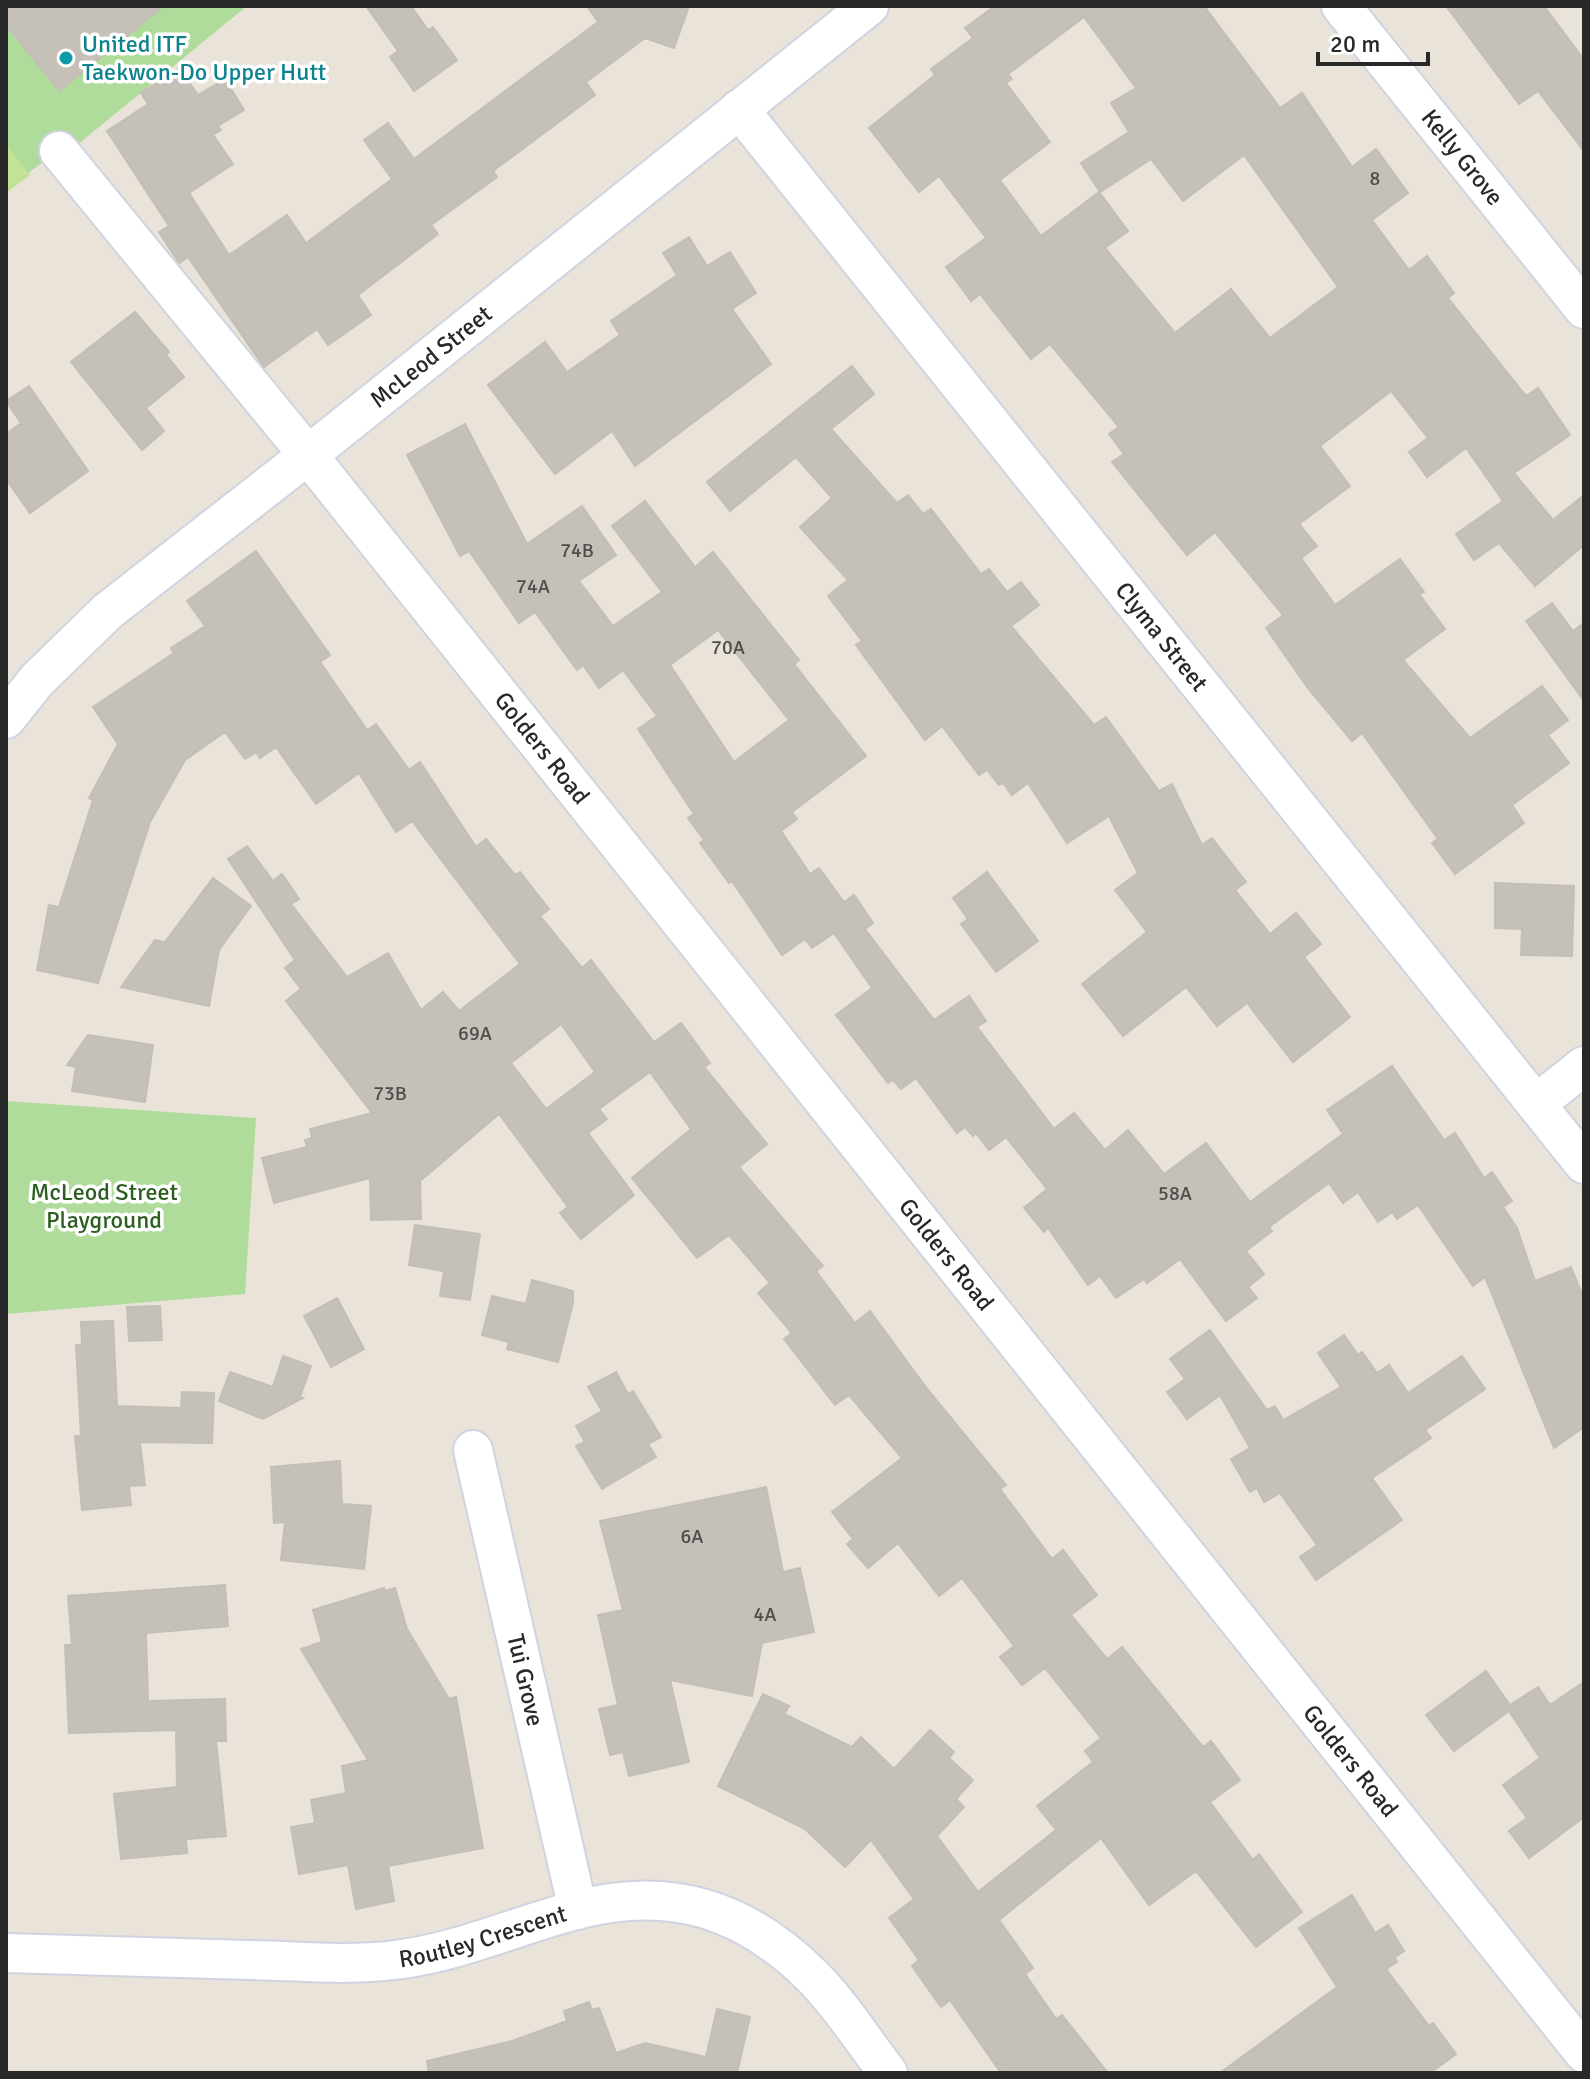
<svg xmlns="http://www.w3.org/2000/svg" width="1590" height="2079" font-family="Signika,sans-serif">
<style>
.green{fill:#b0dc9b}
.pitch{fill:#c2e297}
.building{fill:#c5c1b9;stroke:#c4bfb5;stroke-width:2;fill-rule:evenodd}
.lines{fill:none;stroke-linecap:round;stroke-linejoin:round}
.minor-casing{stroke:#d0d3e0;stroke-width:42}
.minor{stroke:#fff;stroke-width:38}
.culture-dot{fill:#0f9aa8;stroke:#fff;stroke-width:3}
.labels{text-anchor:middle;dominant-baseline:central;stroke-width:7;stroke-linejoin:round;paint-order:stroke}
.number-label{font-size:20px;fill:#4f4e4c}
.culture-label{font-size:24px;fill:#0d838f;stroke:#fff;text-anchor:start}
.street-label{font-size:24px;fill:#282828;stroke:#fff}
.park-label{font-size:24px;fill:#2b5e1f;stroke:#fff}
</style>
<rect width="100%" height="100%" fill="#e9e3da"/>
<g class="green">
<path d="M6 6H247L77 145C49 154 29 173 6 191Z"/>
<path d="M6 1101 256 1118 245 1294 6 1314Z"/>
</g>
<path class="pitch" d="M6 144 30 175 6 193Z"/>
<g class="building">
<path d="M6 6H164L59 91 6 25Z"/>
<path d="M366 6H411L428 30 433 27 457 60 414 91 390 57 398 51Z"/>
<path d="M587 6H689L674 48 645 38 586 82 595 95 493 171 497 177 431 225 438 234 358 295 371 315 328 345 317 329 264 367 188 257 179 263 159 232 169 226 107 131 148 104 141 93 179 68 198 95 225 79 244 110 218 126 221 130 213 135 233 164 189 193 229 255 287 215 306 243 392 179 364 140 388 123 414 159 598 22Z"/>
<path d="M995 6H1204L1280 108 1302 93 1352 167 1376 149 1408 193 1372 220 1409 270 1427 256 1454 293 1448 298 1526 396 1538 388 1570 435 1514 473 1553 520 1584 495V545L1535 586 1499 543 1474 560 1456 534 1503 501 1466 448 1427 477 1409 452 1428 438 1391 391 1320 446 1350 486 1299 524 1317 546 1301 558 1335 605 1400 559 1424 592 1419 594 1445 629 1403 660 1470 738 1542 686 1568 720 1548 735 1569 763 1512 805 1524 823 1455 874 1432 843 1438 839 1362 733 1352 741 1307 687 1266 628 1283 615 1215 532 1187 555 1112 462 1124 454 1109 434 1119 427 1050 344 1031 359 980 294 971 301 946 267 986 238 939 176 919 192 869 128 935 75 931 69 973 38 965 28ZM1084 17 1136 88 1111 103 1129 132 1081 163 1100 192 1151 159 1183 201 1244 155 1338 287 1270 338 1231 289 1175 333 1105 248 1128 231 1099 192 1041 236 1000 180 1050 142 1006 83 1012 79 1008 74Z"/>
<path d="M1446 6H1544L1584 60V151L1538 91 1519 104Z"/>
<path d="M689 237 707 266 730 252 756 293 732 309 771 364 635 466 612 431 555 474 488 385 545 342 567 372 620 335 611 321 677 275 663 253Z"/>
<path d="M135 312 169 352 166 355 184 377 146 408 164 431 142 450 71 362Z"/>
<path d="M852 366 874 394 831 429 897 503 908 495 923 514 931 509 981 574 989 569 1007 592 1021 582 1039 605 1011 626 1094 725 1106 717 1159 791 1172 784 1202 845 1212 838 1246 882 1235 890 1270 934 1296 913 1321 944 1304 957 1350 1017 1293 1062 1247 1003 1217 1026 1186 987 1123 1036 1082 984 1147 932 1115 890 1138 873 1109 816 1067 843 1028 783 1012 795 1003 783 999 785 987 770 979 775 942 726 925 740 856 645 862 641 828 596 848 580 800 527 832 498 796 457 730 511 707 482Z"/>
<path d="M29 386 88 471 30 513 6 479V434L21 423 6 401Z"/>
<path d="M465 424 527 544 582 506 616 555 579 581 613 626 662 592 612 526 645 501 695 567 713 552 799 660 794 664 866 756 792 812 797 819 781 831 810 874 819 868 844 902 854 895 873 923 865 929 934 1020 969 996 986 1021 977 1027 1054 1129 1074 1113 1105 1150 1128 1130 1164 1174 1206 1143 1250 1202 1343 1134 1327 1110 1392 1066 1444 1140 1455 1133 1484 1178 1492 1172 1512 1201 1503 1207 1517 1228 1535 1281 1571 1267 1584 1299V1427L1554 1448 1485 1277 1473 1286 1418 1205 1397 1219 1392 1212 1378 1222 1358 1192 1343 1203 1329 1183 1269 1227 1272 1231 1246 1251 1264 1274 1248 1287 1257 1298 1226 1321 1180 1259 1147 1283 1144 1279 1116 1298 1100 1276 1088 1285 1048 1228 1044 1232 1024 1208 1047 1189 1006 1137 989 1150 976 1133 973 1136 965 1127 957 1133 916 1078 901 1089 893 1080 888 1083 836 1015 872 988 834 933 812 948 805 939 782 955 732 881 729 883 700 843 704 840 688 818 694 814 638 729 657 716 623 670 599 688 583 665 577 670 535 612 519 623 469 551 460 556 407 455ZM718 630 789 720 734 762 670 665Z"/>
<path d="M256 551 330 655 320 662 367 730 376 724 409 770 420 762 476 847 486 839 515 875 520 872 549 909 540 916 582 968 591 960 654 1042 681 1023 710 1063 704 1067 767 1144 739 1167 823 1266 816 1271 855 1323 870 1311 928 1390 1006 1485 1000 1489 1052 1559 1063 1550 1097 1595 1071 1615 1107 1659 1122 1647 1203 1747 1211 1741 1240 1780 1210 1802 1253 1860 1259 1854 1302 1912 1256 1947 1196 1871 1149 1905 1101 1838 999 1920 1033 1968 1025 1974 1056 2019 1062 2015 1108 2073H1001L950 2000 941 2007 912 1966 919 1960 889 1918 914 1899 871 1840 845 1867 805 1829 718 1786 763 1694 789 1706 784 1714 852 1747 861 1737 894 1769 930 1730 954 1752 949 1758 973 1780 956 1799 964 1807 937 1836 978 1892 1056 1830 1037 1806 1093 1762 1085 1751 1101 1738 1045 1668 1022 1685 1000 1657 1014 1646 962 1578 939 1596 898 1543 868 1568 847 1544 853 1539 832 1512 902 1458 849 1395 835 1405 784 1339 792 1333 758 1293 770 1283 729 1235 697 1258 632 1178 691 1129 650 1072 599 1109 607 1119 588 1133 634 1195 581 1239 560 1213 568 1207 499 1114 420 1181 421 1219 371 1220 370 1178 274 1203 262 1158 307 1147 305 1140 312 1138 310 1129 372 1113 286 1001 301 989 285 968 295 960 228 859 247 846 273 881 282 874 299 899 291 904 347 977 388 953 421 1010 443 992 459 1011 520 964 412 821 396 832 359 773 316 804 276 747 260 758 256 752 245 759 225 732 185 760 150 822 98 983 37 970 49 905 59 907 93 800 89 798 118 744 93 707 174 653 171 648 205 626 187 601ZM561 1024 595 1072 546 1109 511 1063Z"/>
<path d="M1552 603 1573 631 1584 623V701L1526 621Z"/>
<path d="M987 872 1038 941 996 972 961 924 968 919 953 898Z"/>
<path d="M213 878 251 906 219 950 209 1006 121 987 155 940 165 942Z"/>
<path d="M1495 883 1574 886 1572 956 1521 955 1522 929 1495 928Z"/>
<path d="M88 1035 153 1045 145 1102 72 1091 76 1067 67 1065Z"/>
<path d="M415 1225 480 1234 470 1300 440 1296 444 1271 409 1265Z"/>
<path d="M532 1280 573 1291V1303L558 1362 507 1349 509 1342 482 1335 492 1296 526 1304Z"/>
<path d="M337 1298 364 1349 331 1367 304 1316Z"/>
<path d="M160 1306 162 1340 129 1341 127 1307Z"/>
<path d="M113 1321 117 1406 181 1408 182 1392 214 1393 212 1443 140 1442 145 1485 129 1486 131 1505 82 1510 75 1436H81L76 1345H82L81 1322Z"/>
<path d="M1210 1330 1267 1410 1275 1406 1283 1420 1341 1387 1318 1353 1344 1335 1358 1355 1362 1352 1377 1373 1389 1365 1408 1393 1462 1356 1485 1389 1425 1430 1431 1438 1372 1478 1402 1520 1316 1580 1300 1557 1317 1545 1280 1493 1264 1502 1257 1488 1250 1492 1231 1459 1250 1448 1220 1395 1187 1419 1167 1392 1185 1379 1170 1359Z"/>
<path d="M283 1356 311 1366 300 1397 303 1398 263 1419 219 1401 230 1372 273 1387Z"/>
<path d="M616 1372 628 1394 633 1391 661 1437 648 1444 656 1457 602 1489 576 1446 585 1442 576 1426 602 1411 588 1387Z"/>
<path d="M340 1461 342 1504 371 1506 364 1569 281 1560 285 1522 274 1523 271 1467Z"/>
<path d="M766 1487 783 1572 800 1568 814 1632 762 1643 752 1696 670 1680 689 1762 629 1776 623 1752 610 1755 599 1709 618 1705 598 1615 623 1610 600 1521Z"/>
<path d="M225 1585 228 1626 146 1633 148 1701 225 1699 226 1741H216L226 1836 186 1839 187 1853 121 1859 114 1794 177 1787 176 1730 69 1733 65 1645H72L68 1596Z"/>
<path d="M384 1588 385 1591 395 1588 407 1629 449 1699 456 1697 483 1848 388 1866 394 1901 356 1909 348 1865 299 1874 291 1827 315 1823 311 1800 346 1793 342 1766 368 1760 301 1649 322 1642 313 1610Z"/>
<path d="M1486 1671 1510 1705 1538 1687 1550 1705 1584 1682V1817L1529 1858 1509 1831 1527 1818 1503 1785 1540 1758 1509 1711 1454 1751 1426 1715Z"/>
<path d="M1352 1895 1375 1933 1388 1925 1404 1951 1395 1957 1397 1962 1386 1969 1429 2026 1433 2023 1456 2054 1430 2073H1220L1337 1987 1299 1928Z"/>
<path d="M589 2002 592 2010 599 2008 616 2053 645 2043 706 2057 717 2009 750 2017 737 2073H429L427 2061 512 2041 567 2021 564 2011Z"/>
</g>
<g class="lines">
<defs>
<g id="minor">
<path id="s1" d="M1341 6 1584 309"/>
<path id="s2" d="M739 109 1584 1164"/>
<path id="s3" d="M59 151 308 455 1584 2053"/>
<path id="s4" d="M6 719 37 680 108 611 308 455 869 6"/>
<path d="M1536 1104 1584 1066"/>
<path id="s5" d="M473 1450 578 1910"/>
<path id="s6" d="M6 1953C87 1956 168 1958 249 1960 297 1961 347 1966 395 1960 456 1953 516 1926 576 1910 670 1885 745 1909 813 1977 841 2005 864 2042 888 2073"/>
</g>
</defs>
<use href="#minor" class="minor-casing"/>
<use href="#minor" class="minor"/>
</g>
<circle class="culture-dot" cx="66" cy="58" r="8"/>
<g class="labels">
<g class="number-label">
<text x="1375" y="178">8</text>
<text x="577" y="550">74B</text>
<text x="533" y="586">74A</text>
<text x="728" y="647">70A</text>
<text x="475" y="1033">69A</text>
<text x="390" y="1093">73B</text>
<text x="1175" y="1193">58A</text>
<text x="692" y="1536">6A</text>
<text x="765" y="1614">4A</text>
</g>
<g class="culture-label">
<text x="82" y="44">United ITF<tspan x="82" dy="28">Taekwon-Do Upper Hutt</tspan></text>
</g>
<g class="street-label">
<text stroke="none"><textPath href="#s1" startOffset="194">Kelly Grove</textPath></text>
<text stroke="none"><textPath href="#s4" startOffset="560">McLeod Street</textPath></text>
<text stroke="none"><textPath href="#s2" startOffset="676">Clyma Street</textPath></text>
<text stroke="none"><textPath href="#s3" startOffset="768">Golders Road</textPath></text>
<text stroke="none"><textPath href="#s3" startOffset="1416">Golders Road</textPath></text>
<text stroke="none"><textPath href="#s5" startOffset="236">Tui Grove</textPath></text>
<text stroke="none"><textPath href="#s3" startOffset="2064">Golders Road</textPath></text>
<text stroke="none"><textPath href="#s6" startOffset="480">Routley Crescent</textPath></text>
</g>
<g class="park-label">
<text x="104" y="1192">McLeod Street<tspan x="104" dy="28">Playground</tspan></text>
</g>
</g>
<rect width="1590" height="2079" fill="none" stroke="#282828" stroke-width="16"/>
<path d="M1318 52v12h110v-12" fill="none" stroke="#282828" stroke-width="4"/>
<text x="1330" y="52" font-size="24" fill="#282828" stroke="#ffffff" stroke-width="6" paint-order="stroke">20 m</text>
</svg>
